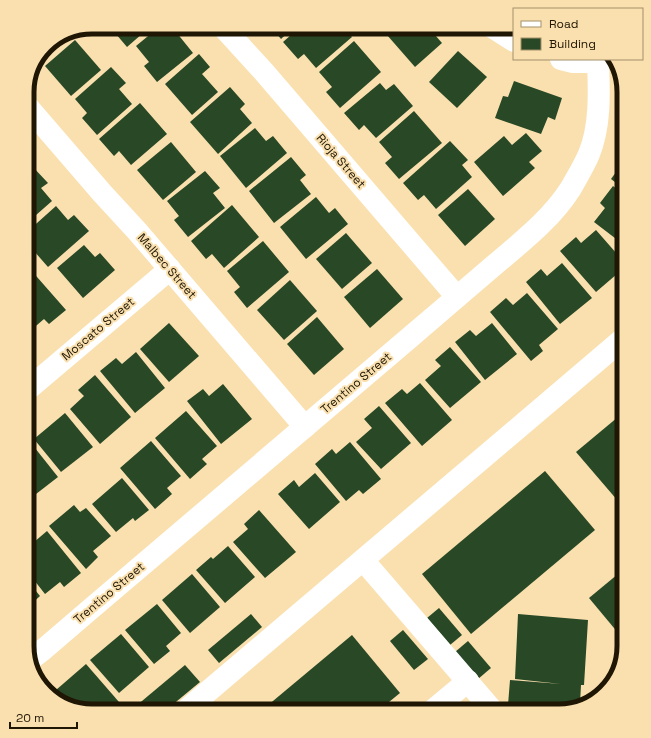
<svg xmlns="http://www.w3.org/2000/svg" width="651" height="738" font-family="'Space Grotesk',sans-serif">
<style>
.building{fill:#284826}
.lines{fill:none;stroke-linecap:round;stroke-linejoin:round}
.minor{stroke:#fff;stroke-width:22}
.labels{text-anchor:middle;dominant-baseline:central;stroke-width:4;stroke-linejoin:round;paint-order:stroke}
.street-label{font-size:12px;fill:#1f1604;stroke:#fae0af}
.rim{fill:none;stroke:#1f1604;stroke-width:5}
</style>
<rect width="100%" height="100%" fill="#fae0af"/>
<g class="building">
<path d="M110 27H150L127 47Z"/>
<path d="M159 27H172L193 53 157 82 144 66 149 62 136 46Z"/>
<path d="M271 27H294L281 39Z"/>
<path d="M300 27H343L352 37 316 68 304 54 298 59 283 42Z"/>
<path d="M370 27H384L376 34Z"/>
<path d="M397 27H428L442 43 415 67 387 35Z"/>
<path d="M75 40 101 70 71 96 45 66Z"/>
<path d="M354 41 381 72 340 108 326 92 332 87 319 72Z"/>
<path d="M458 51 487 77 457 108 429 82Z"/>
<path d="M199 54 210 67 202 74 218 92 192 115 165 84Z"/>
<path d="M111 67 126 83 119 89 132 104 97 135 82 118 87 113 75 99Z"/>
<path d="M514 81 562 98 555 120 548 117 541 134 495 118 503 96 508 97Z"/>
<path d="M380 83 386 90 394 84 413 106 376 138 364 125 359 130 344 113Z"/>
<path d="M230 87 245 104 240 109 252 123 218 154 190 122Z"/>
<path d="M140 103 167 134 131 165 119 151 114 156 99 139Z"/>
<path d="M414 111 442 143 399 179 385 163 392 157 379 142Z"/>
<path d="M255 128 266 141 273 136 287 153 246 188 220 156Z"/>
<path d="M526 133 542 151 529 162 535 168 503 196 474 162 504 136 512 145Z"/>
<path d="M450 141 468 160 462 165 472 177 436 209 424 195 418 200 403 183Z"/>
<path d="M171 142 196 172 163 200 137 170Z"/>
<path d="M291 157 306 175 300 180 311 194 274 223 249 191Z"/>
<path d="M624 161V189L611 179Z"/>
<path d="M32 166 48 183 41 188 52 201 27 223V170Z"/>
<path d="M205 171 220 188 213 193 225 208 188 237 174 220 179 216 167 201Z"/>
<path d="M613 186 624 195V245L594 222 605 208 600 203Z"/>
<path d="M468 189 495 219 465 246 438 215Z"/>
<path d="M316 197 329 213 335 208 348 224 306 259 280 227Z"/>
<path d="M232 205 259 237 224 268 212 254 206 259 191 241Z"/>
<path d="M56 206 68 220 74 215 89 231 48 267 27 243V232Z"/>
<path d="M596 230 624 262V268L596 292 560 251 576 237 581 243Z"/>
<path d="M346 233 372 263 342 289 316 259Z"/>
<path d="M263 241 289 272 247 308 234 292 240 287 227 271Z"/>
<path d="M84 245 95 257 100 253 115 270 83 298 57 268Z"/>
<path d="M562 263 592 298 560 324 526 282 541 269 547 276Z"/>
<path d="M30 269 66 310 49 324 44 319 30 331 27 327V271Z"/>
<path d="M377 269 403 299 370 328 344 297Z"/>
<path d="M290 280 317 311 284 340 257 310Z"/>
<path d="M527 293 558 329 539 345 543 351 531 361 490 312 506 298 513 305Z"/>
<path d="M317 317 344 349 314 375 287 344Z"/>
<path d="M169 323 199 356 169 382 140 349Z"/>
<path d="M492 323 517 354 485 380 455 342 470 330 476 336Z"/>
<path d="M450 347 481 382 450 408 425 380 441 366 435 360Z"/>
<path d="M136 352 165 388 135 413 100 371 116 358 122 364Z"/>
<path d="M95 375 131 417 100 444 70 409 84 396 78 390Z"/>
<path d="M420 383 452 420 422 446 385 403 402 389 407 394Z"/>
<path d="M223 384 252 419 221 444 187 401 203 389 209 396Z"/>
<path d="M379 406 411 443 381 469 356 442 372 428 364 419Z"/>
<path d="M186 411 217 446 202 459 207 464 190 479 155 438Z"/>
<path d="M624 412V508L576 452Z"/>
<path d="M65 413 93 447 61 472 34 439Z"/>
<path d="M151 441 181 476 167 488 172 494 155 509 120 468Z"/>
<path d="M350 442 381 479 363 494 359 490 346 501 315 464 332 449 336 454Z"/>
<path d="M31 443 58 477 27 501V446Z"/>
<path d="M545 471 595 530 471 634 422 574Z"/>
<path d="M315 473 340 502 309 529 278 494 294 480 299 487Z"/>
<path d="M122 478 149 510 135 521 133 518 116 532 92 504Z"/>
<path d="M74 505 80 512 86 508 111 536 93 551 98 557 86 569 49 526Z"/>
<path d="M259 510 296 552 265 578 233 542 248 529 244 524Z"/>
<path d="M47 531 81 573 64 587 60 582 45 594 27 571V548Z"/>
<path d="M228 546 255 577 225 603 196 570 211 557 213 559Z"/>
<path d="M624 569V640L589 598Z"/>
<path d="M192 574 220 607 190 633 162 600Z"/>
<path d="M27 580 40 596 27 608Z"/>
<path d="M157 604 181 633 166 646 170 651 154 664 125 630Z"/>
<path d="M439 608 462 635 450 645 427 618Z"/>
<path d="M251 614 262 627 219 663 208 650Z"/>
<path d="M518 614 588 620 584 685H581L580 704 566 709 508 705 510 680 561 684 515 679Z"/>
<path d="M403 630 428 659 414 670 390 641Z"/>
<path d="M121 634 149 667 119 693 90 660Z"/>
<path d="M352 635 400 693 378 711H261Z"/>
<path d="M468 641 491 668 478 679 455 652Z"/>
<path d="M86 664 119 702 109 711H92L70 706 56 690Z"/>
<path d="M185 665 200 682 165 711H140L136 706Z"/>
</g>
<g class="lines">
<g class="minor">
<path d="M223 27 264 72 457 297"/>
<path d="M492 27 514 41"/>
<path d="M561 59 573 62H598"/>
<path d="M27 106 102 193 137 231 305 427"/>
<path d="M27 390 170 269"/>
<path d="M363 560 493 711"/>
<path d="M31 659 44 649C165 545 287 442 408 339 438 313 468 288 498 262 524 240 552 218 571 188 577 177 584 166 589 154 601 125 599 90 598 59"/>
<path d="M185 711 624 338"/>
<path d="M432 711 468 681"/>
</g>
</g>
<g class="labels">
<g class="street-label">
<text transform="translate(341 161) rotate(49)">Rioja Street</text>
<text transform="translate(167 266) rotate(49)">Malbec Street</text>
<text transform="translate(98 329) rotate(-40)">Moscato Street</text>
<text transform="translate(356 383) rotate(-40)">Trentino Street</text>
<text transform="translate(109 593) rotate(-40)">Trentino Street</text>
</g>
</g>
<path d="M0 0H651V738H0ZM92 34H559A58 58 0 0 1 617 92V646A58 58 0 0 1 559 704H92A58 58 0 0 1 34 646V92A58 58 0 0 1 92 34Z" fill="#fae0af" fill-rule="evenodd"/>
<path class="rim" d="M92 34H559A58 58 0 0 1 617 92V646A58 58 0 0 1 559 704H92A58 58 0 0 1 34 646V92A58 58 0 0 1 92 34Z"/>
<rect x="513" y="8" width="130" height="52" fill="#fae0af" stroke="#a28f6b"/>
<rect x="521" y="21" width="20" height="6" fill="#ffffff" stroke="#a28f6b"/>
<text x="549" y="28" font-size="12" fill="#1f1604">Road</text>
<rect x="521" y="38" width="20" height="12" fill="#284826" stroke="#a28f6b"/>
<text x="549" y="48" font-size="12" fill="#1f1604">Building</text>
<path d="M10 722v6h67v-6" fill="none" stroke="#1f1604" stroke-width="2"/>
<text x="16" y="722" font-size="12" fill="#1f1604" stroke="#fae0af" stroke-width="3" paint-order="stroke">20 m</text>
</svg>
